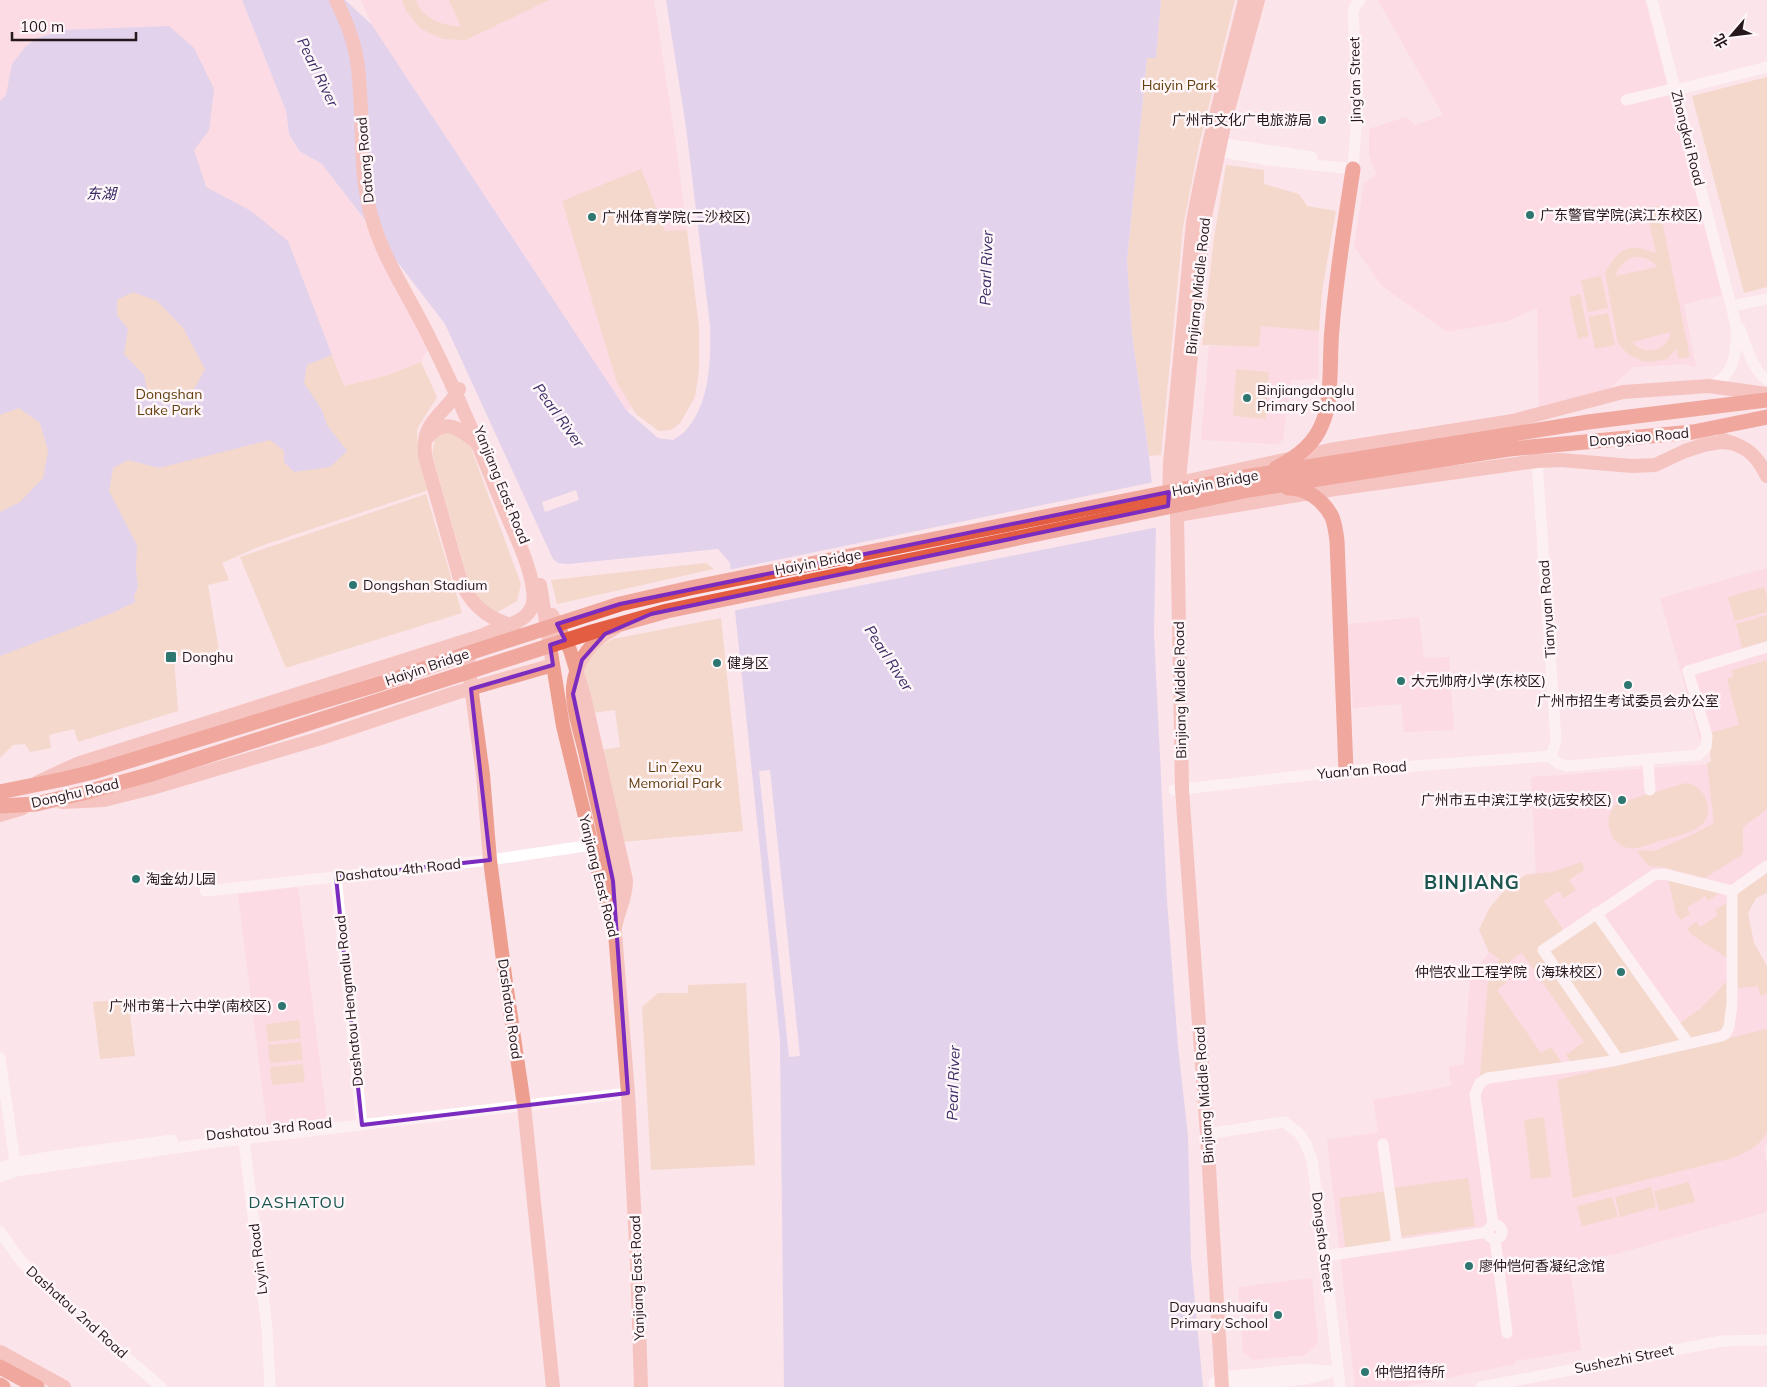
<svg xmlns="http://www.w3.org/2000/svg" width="1767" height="1387" font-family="Mulish,'Noto Sans SC',sans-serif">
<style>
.built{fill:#fed0dd}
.green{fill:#eccba9;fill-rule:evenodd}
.water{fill:#c3bdef;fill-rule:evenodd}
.pier{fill:#fbe4ea}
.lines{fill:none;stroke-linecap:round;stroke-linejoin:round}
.minor{stroke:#fff;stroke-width:11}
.major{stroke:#ee9e8e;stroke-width:14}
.highway{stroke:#e25d42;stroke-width:15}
.marked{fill:none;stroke:#7b2cbf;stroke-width:4;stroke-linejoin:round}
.poi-dot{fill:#2e7670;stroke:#fef6f8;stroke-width:2}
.labels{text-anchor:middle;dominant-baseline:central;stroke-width:5;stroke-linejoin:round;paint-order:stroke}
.street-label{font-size:14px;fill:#25171b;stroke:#fef6f8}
.park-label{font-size:14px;fill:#633e0e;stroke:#fef6f8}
.poi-label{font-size:14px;fill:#25171b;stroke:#fef6f8;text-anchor:start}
.water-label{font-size:15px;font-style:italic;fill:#382b66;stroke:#fef6f8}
.quarter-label{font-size:16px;letter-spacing:1px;fill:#19544f;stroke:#fef6f8}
.district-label{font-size:19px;font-weight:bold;letter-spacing:1px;fill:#19544f;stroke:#fef6f8}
</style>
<rect width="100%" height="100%" fill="#fbe4ea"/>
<g class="built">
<path d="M0 0H242L286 111 289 134 298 151 322 164 363 218 384 265 430 347 427 350 421 362 388 375 344 386 288 241 251 211 206 187 193 150 209 130 62 30 38 38 12 64 6 95 0 101Z"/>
<path d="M361 0H654L677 152 699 328V370L695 397 680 423 671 430 659 431 636 414 632 408 627 411 372 25Z"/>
<path d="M1378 0H1645L1722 295 1684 304 1696 367 1683 364 1633 367 1607 391 1539 408 1537 308 1508 321 1448 332 1383 287 1354 247 1364 183 1377 174 1372 164 1369 154V129L1406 117 1415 125 1443 115Z"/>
<path d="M1260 326 1319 331 1318 379 1291 380 1283 440 1277 444 1201 440 1209 346 1259 347Z"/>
<path d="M1767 568V893L1756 898 1748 913 1754 943 1767 966V1143L1764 1149 1767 1167V1212L1616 1254 1569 1261 1581 1350 1515 1361V1364L1404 1387H1355L1327 1140 1378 1132 1373 1100 1451 1086 1449 1067 1464 1064 1470 979 1489 952 1479 930 1489 909 1503 892 1525 875 1536 873 1531 777 1707 764 1711 761 1709 744 1701 742 1660 598Z"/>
<path d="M1419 617 1424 658 1449 657 1454 730 1404 732 1401 704 1353 708 1347 624Z"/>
<path d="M298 887 327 1119 267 1126 238 894Z"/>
<path d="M1312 1278 1318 1343 1305 1355 1253 1360 1243 1352 1238 1287Z"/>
</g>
<g class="green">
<path d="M402 0H416C423 20 443 25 461 27L449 0H549L466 40 443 39 421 29 406 11Z"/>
<path d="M1161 0H1235L1199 145 1183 227 1161 455 1149 456 1132 334 1127 261 1147 57 1156 58Z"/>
<path d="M194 48 214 89 209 130 194 150 206 187 251 211 288 241 344 386 388 375 421 362 437 397 417 429 418 452 429 490 258 547 222 563 229 580 208 585 219 651 174 657 178 711 78 742 74 729 49 735 51 748 30 752 25 744 13 745 0 758V101L6 95 12 64Z"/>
<path d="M1767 77V287L1744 293 1692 96Z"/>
<path d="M1226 165 1264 170V184L1299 194 1307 206 1336 211 1322 291 1319 331 1261 326 1259 347 1202 345 1214 238Z"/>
<path d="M641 169 665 231 687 230 699 328V370L695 397 680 423 671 430 659 431 636 414 617 383 562 201Z"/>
<path d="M1659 206 1690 357 1679 359 1676 349 1667 359 1651 362 1642 361 1628 354 1618 343 1605 273C1619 247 1629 243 1656 253L1646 208ZM1633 257C1643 257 1651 258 1657 267L1616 276C1618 266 1624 261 1633 257ZM1671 332C1668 351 1644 357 1632 342Z"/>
<path d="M1601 276 1608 308 1588 312 1581 280Z"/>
<path d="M1580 294 1589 336 1578 339 1569 297Z"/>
<path d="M1608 313 1615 345 1595 349 1588 317Z"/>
<path d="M1236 369 1269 372 1266 419 1233 416Z"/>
<path d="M446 431 460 436 471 448 521 584 517 601 496 613 482 604 471 590 432 454 435 439Z"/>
<path d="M426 494 462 613 286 668 240 557Z"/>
<path d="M706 563 714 569 557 604 551 580Z"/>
<path d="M1764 587 1767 596V612L1735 621 1728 597Z"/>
<path d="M1767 615V641L1742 648 1736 624Z"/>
<path d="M721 618 743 831 622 842 601 750 620 747 615 710 593 713 582 672C589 655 596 647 613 639Z"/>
<path d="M1767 660V809L1743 827V854L1705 878 1662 867 1649 866 1637 852 1642 850 1654 851 1694 834 1714 823 1707 764 1711 761 1709 744 1710 733 1739 725 1727 679 1733 677 1732 670Z"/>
<path d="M1686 783C1694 784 1700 788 1704 795 1721 829 1682 835 1659 841 1650 844 1639 849 1629 848 1619 847 1612 839 1610 831 1606 821 1610 809 1618 803Z"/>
<path d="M1582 862 1584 870 1569 880 1576 890 1564 898 1558 891 1544 901 1566 934 1596 913 1676 1026 1700 1009 1727 981H1730L1725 1028 1719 1031 1615 1055 1571 1062 1566 1055 1584 1042 1522 953 1511 960 1506 983 1497 990 1541 1053 1551 1047 1563 1064 1480 1075 1488 979 1500 959 1489 952 1479 930 1489 909 1503 892 1525 875 1552 872Z"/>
<path d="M1767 873V893L1756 898 1748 913 1754 943 1767 966V994L1760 996 1758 986 1737 988V894Z"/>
<path d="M1667 874 1725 889 1708 901 1705 896 1687 908 1690 914 1681 920 1676 914Z"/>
<path d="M1732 899V961L1692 935 1687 929 1696 922 1700 927 1718 915 1715 910Z"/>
<path d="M746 983 755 1165 651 1170 642 1007 658 993H688V985Z"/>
<path d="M128 999 135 1056 100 1059 93 1002Z"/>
<path d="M299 1020 301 1038 268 1042 266 1024Z"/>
<path d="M1767 1029V1133C1758 1147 1745 1154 1729 1159L1573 1198 1557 1080Z"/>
<path d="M301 1042 303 1060 270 1063 268 1045Z"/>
<path d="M303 1064 305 1082 272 1085 270 1067Z"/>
<path d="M1544 1117 1551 1177 1531 1179 1524 1120Z"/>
<path d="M1468 1178 1475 1226 1400 1237 1393 1188Z"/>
<path d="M1689 1182 1695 1202 1659 1211 1654 1191Z"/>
<path d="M1651 1187 1656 1207 1620 1217 1615 1197Z"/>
<path d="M1389 1191 1397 1245 1346 1253 1339 1198Z"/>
<path d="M1612 1197 1618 1217 1582 1226 1577 1206Z"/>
</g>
<g class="water">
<path d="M242 0H345L372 25 627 411 658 438 673 440C677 437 683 434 686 430 710 404 711 359 710 326L686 127 666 0H1161L1156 58H1147L1127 261 1132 334 1149 456 1156 524 1154 634 1167 900 1178 1047 1188 1136 1191 1259 1203 1387H784L780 1040 730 563 718 549 568 564 558 563 553 559 445 324 322 164 299 151 289 134 286 111Z"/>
<path d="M169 26 194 48 214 89 209 130 194 150 206 187 251 211 288 241 332 355 307 365 304 383 322 410 327 425 347 451 330 467 294 472 284 462V451L270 440 159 468 128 460 113 468 109 491 137 545 136 569 138 587 134 596 135 602 110 614 0 656V512L20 502 43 478 48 451 40 423 19 408 0 415V101L6 95 12 64 26 46 38 38 62 30ZM133 292 157 301 183 328 205 369 193 391 171 404 148 394 144 375 124 354 128 329 117 315V300Z"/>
</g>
<g class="pier">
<path d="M1154 482 1158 527 732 611 728 570Z"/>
<path d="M576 490 579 500 545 512 542 502Z"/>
<path d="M770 770 800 1056 789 1057 759 771Z"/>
</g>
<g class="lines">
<g class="minor">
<path d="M1652 0 1736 325C1737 349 1736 377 1709 386"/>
<path d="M1676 90 1767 67"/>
<path d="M1626 100 1676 88"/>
<path d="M1212 144 1219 143 1312 157"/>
<path d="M1212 147 1218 151 1268 160 1353 169 1358 100 1353 13 1355 6 1360 0"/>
<path d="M1732 306 1767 299"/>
<path d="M1740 329C1746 346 1752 369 1767 380"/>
<path d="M1537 461 1556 741 1551 756"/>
<path d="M1551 756C1555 763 1560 765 1568 766L1698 755 1706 747 1707 736 1688 671 1767 647"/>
<path d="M1648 760 1650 790"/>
<path d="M1174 790 1346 771 1551 756"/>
<path d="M336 877 362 1125"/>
<path d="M205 891 490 860 592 845"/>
<path d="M1596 913 1688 1043"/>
<path d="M0 1058 16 1169"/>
<path d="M1618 1059 1543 950 1654 875 1664 874 1732 891"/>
<path d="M243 1133 267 1328 270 1387"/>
<path d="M1207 1134 1284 1122 1299 1133 1306 1144 1312 1160 1325 1256 1340 1387"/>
<path d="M1383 1144 1397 1245"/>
<path d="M0 1168 15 1163 49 1157 172 1140"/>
<path d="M0 1177 16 1171 210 1143 628 1093"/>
<circle cx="1495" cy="1232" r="7"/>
<path d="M1493 1225 1475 1094 1480 1083 1488 1078 1613 1061 1722 1036 1726 1033 1729 1027 1732 1004V891L1767 866"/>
<path d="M0 1232 21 1261 73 1312 161 1387"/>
<path d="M1495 1239 1507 1333"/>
<path d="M1325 1256 1488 1232"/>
<path d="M1222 1387 1214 1383 1222 1377 1233 1376 1304 1369 1338 1372"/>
<path d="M1224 1387 1305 1379 1327 1374"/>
<path d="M1481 1387 1722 1341 1767 1340"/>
</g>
<g class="major">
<path d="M336 0C345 19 354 39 357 61 365 112 357 165 371 215 383 260 411 299 431 341 459 397 482 454 505 511 515 535 530 564 533 590 540 630 488 624 474 642 469 648 469 656 468 664L483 775 490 860 506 983 524 1105 553 1387"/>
<path d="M459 389C450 408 427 419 425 441 424 446 425 451 425 456L459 575C467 601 486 619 514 626"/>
<path d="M427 438C445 417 459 428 476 442"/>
<path d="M1723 440C1747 447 1756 454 1767 476"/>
<path d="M1175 490 1179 483 1330 450 1513 421 1623 392 1709 386 1767 394"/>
<path d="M1169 502 1170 464 1193 222C1206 147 1227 74 1245 0"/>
<path d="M1177 515 1335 489 1537 461 1561 460 1632 466 1655 465 1685 451 1703 445 1720 442 1733 443"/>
<path d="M540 585 563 726 602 887 615 933 628 1093 637 1263 641 1387"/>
<path d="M552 615 570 650 584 696 626 880C626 900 618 909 615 928"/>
<path d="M38 782 77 764 481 636"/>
<path d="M62 802 104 800 152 788 321 738 455 693 553 665"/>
<path d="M0 815 23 808"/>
<path d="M615 915C614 862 596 803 585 751 580 731 572 708 573 687 575 661 593 639 615 628"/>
<path d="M0 1352 64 1387"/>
<path d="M1222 1387 1207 1134 1182 789 1177 515 1180 469 1204 221 1225 121 1258 0"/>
</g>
<g class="highway">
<path d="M1276 468C1296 458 1314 445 1322 424 1333 400 1329 357 1332 329 1336 276 1345 223 1353 169"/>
<path d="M1288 488C1306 487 1324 501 1332 517 1335 524 1336 533 1337 541L1346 771"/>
<path d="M0 792 64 779 93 772 382 683 466 654 620 604 690 588 1244 477 1588 422 1767 400"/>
<path d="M0 806 36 804 83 793 148 775 592 632 667 611 1249 490 1509 449 1693 432 1767 417"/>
<path d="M0 1367 37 1387"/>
<path d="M0 1385 3 1387"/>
</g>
</g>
<path d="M0 0H1767V1387H0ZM1169 492 1168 506 651 614 605 634 582 660 573 694 613 881 628 1093 362 1125 336 877 490 860 471 689 553 665 550 645 565 640 557 624 620 604Z" fill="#fbe4ea" fill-opacity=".55" fill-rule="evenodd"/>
<path class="marked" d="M1169 492 1168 506 651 614 605 634 582 660 573 694 613 881 628 1093 362 1125 336 877 490 860 471 689 553 665 550 645 565 640 557 624 620 604Z"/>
<g class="poi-dot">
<circle cx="1322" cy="120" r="5"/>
<circle cx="1530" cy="215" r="5"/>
<circle cx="592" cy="217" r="5"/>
<circle cx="1247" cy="398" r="5"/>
<circle cx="353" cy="585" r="5"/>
<rect x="165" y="651" width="12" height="12" rx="2.5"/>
<circle cx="717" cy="663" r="5"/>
<circle cx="1401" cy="681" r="5"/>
<circle cx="1628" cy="685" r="5"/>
<circle cx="1622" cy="800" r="5"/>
<circle cx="136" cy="879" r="5"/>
<circle cx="1621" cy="972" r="5"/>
<circle cx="282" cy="1006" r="5"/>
<circle cx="1469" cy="1266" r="5"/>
<circle cx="1278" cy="1315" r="5"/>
<circle cx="1365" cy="1372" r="5"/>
</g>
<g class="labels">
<g class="street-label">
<text transform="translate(1355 80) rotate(-91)">Jing'an Street</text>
<text transform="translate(1688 138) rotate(76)">Zhongkai Road</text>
<text transform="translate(365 160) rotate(-95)">Datong Road</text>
<text transform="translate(1198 286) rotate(-84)">Binjiang Middle Road</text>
<text transform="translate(1639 437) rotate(-5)">Dongxiao Road</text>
<text transform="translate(1215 483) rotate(-11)">Haiyin Bridge</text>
<text transform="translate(502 485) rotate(68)">Yanjiang East Road</text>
<text transform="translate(818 562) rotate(-11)">Haiyin Bridge</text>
<text transform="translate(1547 609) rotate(-94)">Tianyuan Road</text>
<text transform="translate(427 667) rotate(-19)">Haiyin Bridge</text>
<text transform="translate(1180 690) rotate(-91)">Binjiang Middle Road</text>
<text transform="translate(1362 770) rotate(-5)">Yuan'an Road</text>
<text transform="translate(75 793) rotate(-13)">Donghu Road</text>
<text transform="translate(398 870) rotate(-6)">Dashatou 4th Road</text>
<text transform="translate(599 876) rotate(76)">Yanjiang East Road</text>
<text transform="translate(349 1001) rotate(-96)">Dashatou Hengmalu Road</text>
<text transform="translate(510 1009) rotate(82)">Dashatou Road</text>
<text transform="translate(1204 1095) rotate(-94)">Binjiang Middle Road</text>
<text transform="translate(269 1129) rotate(-6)">Dashatou 3rd Road</text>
<text transform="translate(1323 1242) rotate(83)">Dongsha Street</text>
<text transform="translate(258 1259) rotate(-97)">Lvyin Road</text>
<text transform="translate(637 1278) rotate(-92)">Yanjiang East Road</text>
<text transform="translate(77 1312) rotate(42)">Dashatou 2nd Road</text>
<text transform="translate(1624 1359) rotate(-11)">Sushezhi Street</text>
</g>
<g class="park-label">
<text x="1179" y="85">Haiyin Park</text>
<text x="169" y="394">Dongshan<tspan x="169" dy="16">Lake Park</tspan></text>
<text x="675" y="767">Lin Zexu<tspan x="675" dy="16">Memorial Park</tspan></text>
</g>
<g class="poi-label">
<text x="1312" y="120" text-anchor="end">广州市文化广电旅游局</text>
<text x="1540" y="215">广东警官学院(滨江东校区)</text>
<text x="602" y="217">广州体育学院(二沙校区)</text>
<text x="1257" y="390">Binjiangdonglu<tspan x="1257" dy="16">Primary School</tspan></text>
<text x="363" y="585">Dongshan Stadium</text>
<text x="182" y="657">Donghu</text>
<text x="727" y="663">健身区</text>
<text x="1411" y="681">大元帅府小学(东校区)</text>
<text x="1628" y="701" text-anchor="middle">广州市招生考试委员会办公室</text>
<text x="1612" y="800" text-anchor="end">广州市五中滨江学校(远安校区)</text>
<text x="146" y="879">淘金幼儿园</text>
<text x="1611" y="972" text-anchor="end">仲恺农业工程学院（海珠校区）</text>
<text x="272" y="1006" text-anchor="end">广州市第十六中学(南校区)</text>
<text x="1479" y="1266">廖仲恺何香凝纪念馆</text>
<text x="1268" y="1307" text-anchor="end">Dayuanshuaifu<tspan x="1268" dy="16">Primary School</tspan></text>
<text x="1375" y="1372">仲恺招待所</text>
</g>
<g class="water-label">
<text transform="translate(318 72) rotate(64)">Pearl River</text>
<text x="101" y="193">东湖</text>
<text transform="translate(986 268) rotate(-88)">Pearl River</text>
<text transform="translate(559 415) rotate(54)">Pearl River</text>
<text transform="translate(889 658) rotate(57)">Pearl River</text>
<text transform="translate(953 1083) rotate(-88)">Pearl River</text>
</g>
<g class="quarter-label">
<text x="297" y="1202">DASHATOU</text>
</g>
<g class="district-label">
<text x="1472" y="882">BINJIANG</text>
</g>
</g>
<g transform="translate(1732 35) rotate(242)" stroke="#fef6f8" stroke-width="4" paint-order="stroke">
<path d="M0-4L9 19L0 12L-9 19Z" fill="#25171b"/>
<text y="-8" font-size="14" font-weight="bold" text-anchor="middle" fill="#25171b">北</text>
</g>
<path d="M12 32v8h124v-8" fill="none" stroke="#25171b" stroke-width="2.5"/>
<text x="20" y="32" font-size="15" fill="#25171b" stroke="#fef6f8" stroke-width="4" paint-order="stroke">100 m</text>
</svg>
